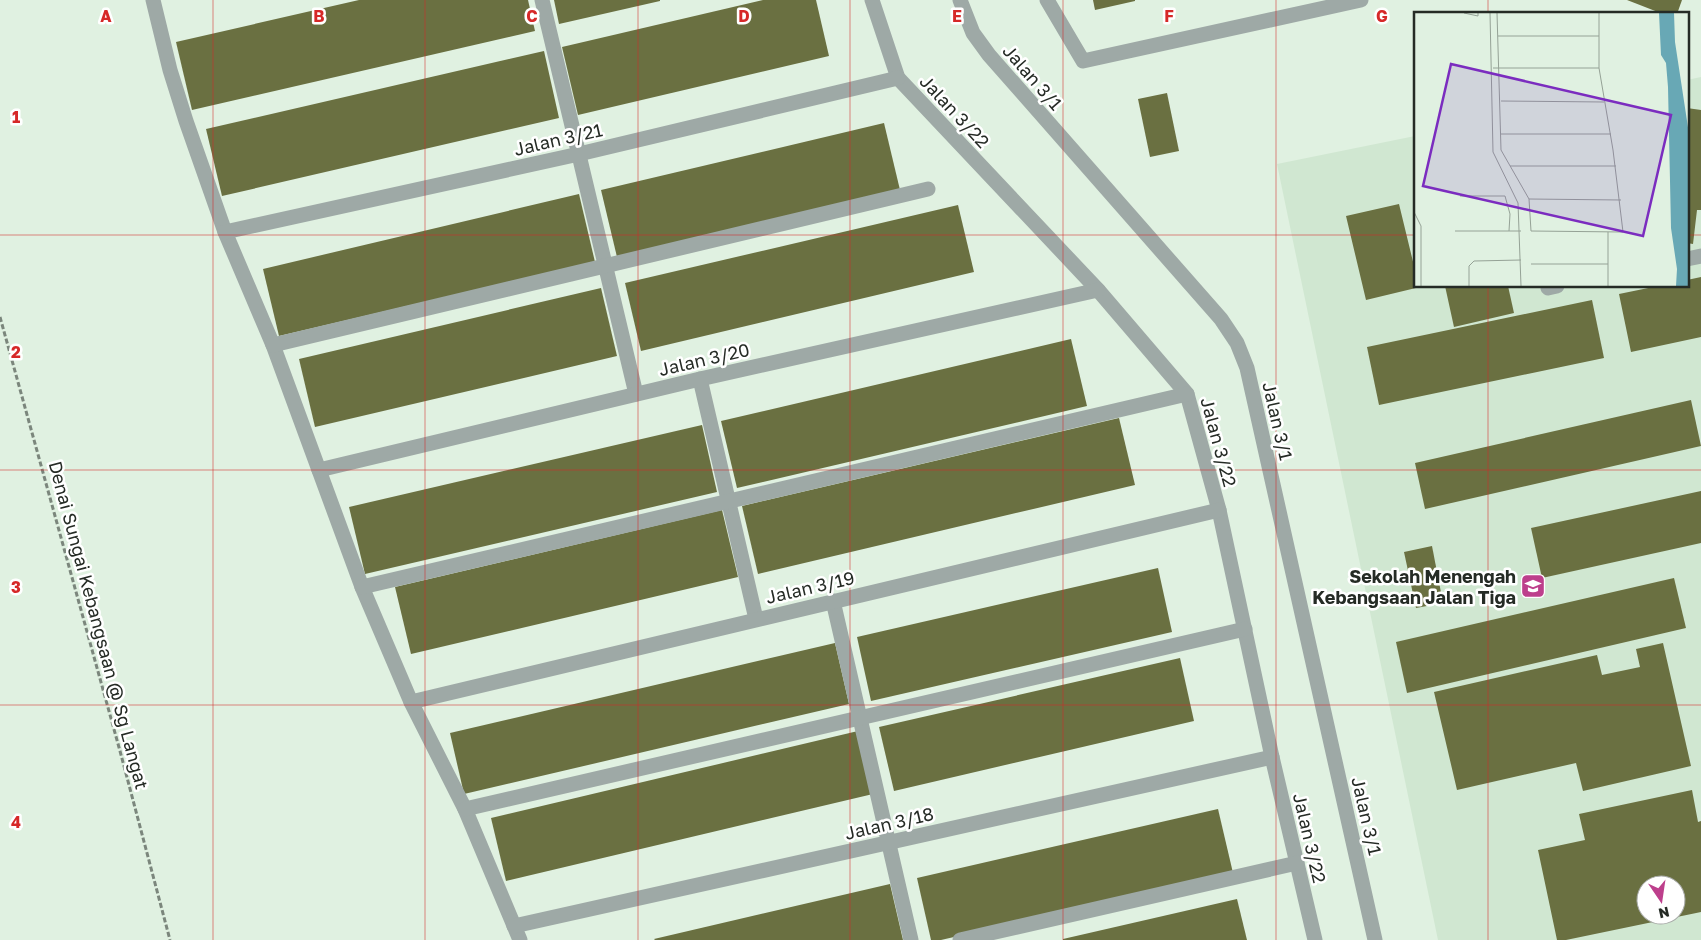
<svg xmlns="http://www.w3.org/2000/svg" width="1701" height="940" font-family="'Golos Text',sans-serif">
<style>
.built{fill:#d0e7d1;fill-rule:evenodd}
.building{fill:#6a7041;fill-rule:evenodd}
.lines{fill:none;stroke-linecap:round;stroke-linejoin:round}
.path{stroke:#7b867c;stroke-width:3;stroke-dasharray:5 2.5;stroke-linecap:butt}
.minor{stroke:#9ea9a6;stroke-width:15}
.grid{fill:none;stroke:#d62828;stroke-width:1;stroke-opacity:0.55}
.labels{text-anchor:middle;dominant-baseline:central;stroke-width:5;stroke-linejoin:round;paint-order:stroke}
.street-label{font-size:18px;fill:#252b25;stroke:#fff}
.poi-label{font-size:18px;font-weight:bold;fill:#252b25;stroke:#fff;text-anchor:end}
.inset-road{fill:none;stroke:#95a296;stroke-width:1}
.view{fill:#7b2cbf;fill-opacity:0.15;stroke:#7b2cbf;stroke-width:2.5}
.inset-edge{fill:none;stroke:#252b25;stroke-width:2.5}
.grid-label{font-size:16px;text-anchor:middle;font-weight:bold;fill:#d62828;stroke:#fff;stroke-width:5;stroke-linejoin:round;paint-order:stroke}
</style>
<rect width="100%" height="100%" fill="#e0f1e1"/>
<path class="built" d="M1701 77V940H1438L1277 164 1415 136V286H1687V80ZM1646 885H1676V915H1646Z"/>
<g class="building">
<path d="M359 0H528L535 31 192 110 176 42Z"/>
<path d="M554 0H660V1L559 24Z"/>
<path d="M763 0H816L829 56 578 115 562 47Z"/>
<path d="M1093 0H1135V1L1095 10Z"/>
<path d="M1627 0H1682L1677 14H1663Z"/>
<path d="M544 51 559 118 222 196 206 129Z"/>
<path d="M1167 93 1179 151 1150 157 1138 99Z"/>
<path d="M1687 108 1701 110V210H1697L1693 244 1687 243Z"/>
<path d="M884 123 900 190 617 257 601 190Z"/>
<path d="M579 194 595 262 279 336 263 269Z"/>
<path d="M1399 204 1415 270V286L1420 287 1366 300 1346 216Z"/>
<path d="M958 205 974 272 641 351 625 283Z"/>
<path d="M1701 277V337L1631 352 1619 294 1658 286H1687V280Z"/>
<path d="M1445 286H1508L1514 313 1454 327Z"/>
<path d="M601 288 617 356 315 427 299 359Z"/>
<path d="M1592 300 1604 358 1379 405 1367 347Z"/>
<path d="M1071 339 1087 406 737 488 721 421Z"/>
<path d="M1691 400 1701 446 1425 509 1415 463Z"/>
<path d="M1119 418 1135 485 758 574 742 506Z"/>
<path d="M702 425 717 492 365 574 349 507Z"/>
<path d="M1701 491V543L1542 578 1531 528Z"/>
<path d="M722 510 738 577 411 654 395 587Z"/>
<path d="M1432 546 1443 603 1416 608 1404 552Z"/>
<path d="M1158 568 1172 632 871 701 857 637Z"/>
<path d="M1674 578 1686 628 1407 693 1396 642Z"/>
<path d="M835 643 849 704 464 794 450 733Z"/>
<path d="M1663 643 1691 766 1583 791 1576 763 1457 790 1434 692 1597 655 1602 675 1640 667 1636 649Z"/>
<path d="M1180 658 1194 721 894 791 879 727Z"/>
<path d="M858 731 873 794 506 881 491 818Z"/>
<path d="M1692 790 1698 822 1701 821V912L1566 940H1557L1538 850 1585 840 1579 814ZM1646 885H1676V915H1646Z"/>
<path d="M1218 809 1233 873 941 940H931L917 878Z"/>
<path d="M890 884 903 940H655L654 939Z"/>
<path d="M1237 899 1247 940H1063V939Z"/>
</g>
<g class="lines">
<path class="path" d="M0 317 120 751 170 940"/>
<g class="minor">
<path d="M153 0 170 70 186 121 225 232 273 345 362 587 411 702 465 809 520 940"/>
<path d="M542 0 636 394"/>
<path d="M872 0 898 78 1098 290 1187 394 1219 510 1272 757 1315 940"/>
<path d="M960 0 973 33 989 55 1221 319 1237 343 1247 368 1375 940"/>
<path d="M1047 0 1083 61 1361 0"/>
<path d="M225 232 579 154 898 78"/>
<path d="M1687 259 1701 256"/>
<path d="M1548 288 1557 286"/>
<path d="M273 345 928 189"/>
<path d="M700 379 756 619"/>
<path d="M319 470 700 379 1098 290"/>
<path d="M362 587 1187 394"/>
<path d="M833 601 911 940"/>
<path d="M411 702 1219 510"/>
<path d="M465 809 1245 629"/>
<path d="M514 926 1272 757"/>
<path d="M960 940 1297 863"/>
</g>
</g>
<path class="grid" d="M213 0V940M425 0V940M638 0V940M850 0V940M1063 0V940M1276 0V940M1488 0V14M0 235H1415M1687 235H1701M1488 286V940M0 470H1701M0 705H1701"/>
<defs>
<symbol id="school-square" viewBox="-11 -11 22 22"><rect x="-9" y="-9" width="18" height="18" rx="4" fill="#bd3f8c" stroke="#fff"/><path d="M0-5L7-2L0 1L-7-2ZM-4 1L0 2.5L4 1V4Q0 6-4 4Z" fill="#fff"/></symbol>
</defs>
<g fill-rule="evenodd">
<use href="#school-square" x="1519" y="572" width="28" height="28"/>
</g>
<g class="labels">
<g class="street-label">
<text transform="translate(1033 77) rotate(49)">Jalan 3/1</text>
<text transform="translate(955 111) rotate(47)">Jalan 3/22</text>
<text transform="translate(558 139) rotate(-13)">Jalan 3/21</text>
<text transform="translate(704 359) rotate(-13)">Jalan 3/20</text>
<text transform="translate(1278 421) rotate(77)">Jalan 3/1</text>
<text transform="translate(1219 442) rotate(75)">Jalan 3/22</text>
<text transform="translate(810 587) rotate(-13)">Jalan 3/19</text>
<text transform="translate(99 625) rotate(75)">Denai Sungai Kebangsaan @ Sg Langat</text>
<text transform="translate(1367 816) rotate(77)">Jalan 3/1</text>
<text transform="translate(889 823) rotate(-13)">Jalan 3/18</text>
<text transform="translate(1310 838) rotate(77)">Jalan 3/22</text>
</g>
<g class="poi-label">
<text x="1516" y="576">Sekolah Menengah<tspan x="1516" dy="21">Kebangsaan Jalan Tiga</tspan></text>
</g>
</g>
<g transform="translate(1414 12)">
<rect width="275" height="275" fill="#e0f1e1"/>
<path d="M245 1H260L261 30 275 122V274H262L263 257 257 216 254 75 252 51 247 43Z" fill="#68a8b5"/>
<path class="inset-road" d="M50 1 64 4V1M76 1 79 140 104 191 107 274M83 1 87 138 115 187 117 219 209 220 199 138 185 56V1M84 24H185M79 56H185M87 89 190 90M87 122H197M96 154H202M46 184H91L96 202 95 219M115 187 207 188M0 200 7 214V274M41 219H107M194 220V274M117 252H194M55 274V254L60 249 107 248"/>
<path class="view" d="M37 52 257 103 229 224 9 174Z"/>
<rect width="275" height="275" class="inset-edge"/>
</g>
<g class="grid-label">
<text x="106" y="22">A</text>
<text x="319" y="22">B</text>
<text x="532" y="22">C</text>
<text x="744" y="22">D</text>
<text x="957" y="22">E</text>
<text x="1169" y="22">F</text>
<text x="1382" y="22">G</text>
<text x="16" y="123">1</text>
<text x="16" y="358">2</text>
<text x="16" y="593">3</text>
<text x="16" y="828">4</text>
</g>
<g transform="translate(1661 900) rotate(167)"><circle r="24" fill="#ffffff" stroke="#a8aaa8"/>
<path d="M0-4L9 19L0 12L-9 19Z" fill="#bd3f8c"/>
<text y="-8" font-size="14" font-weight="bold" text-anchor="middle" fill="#252b25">N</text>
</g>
</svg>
